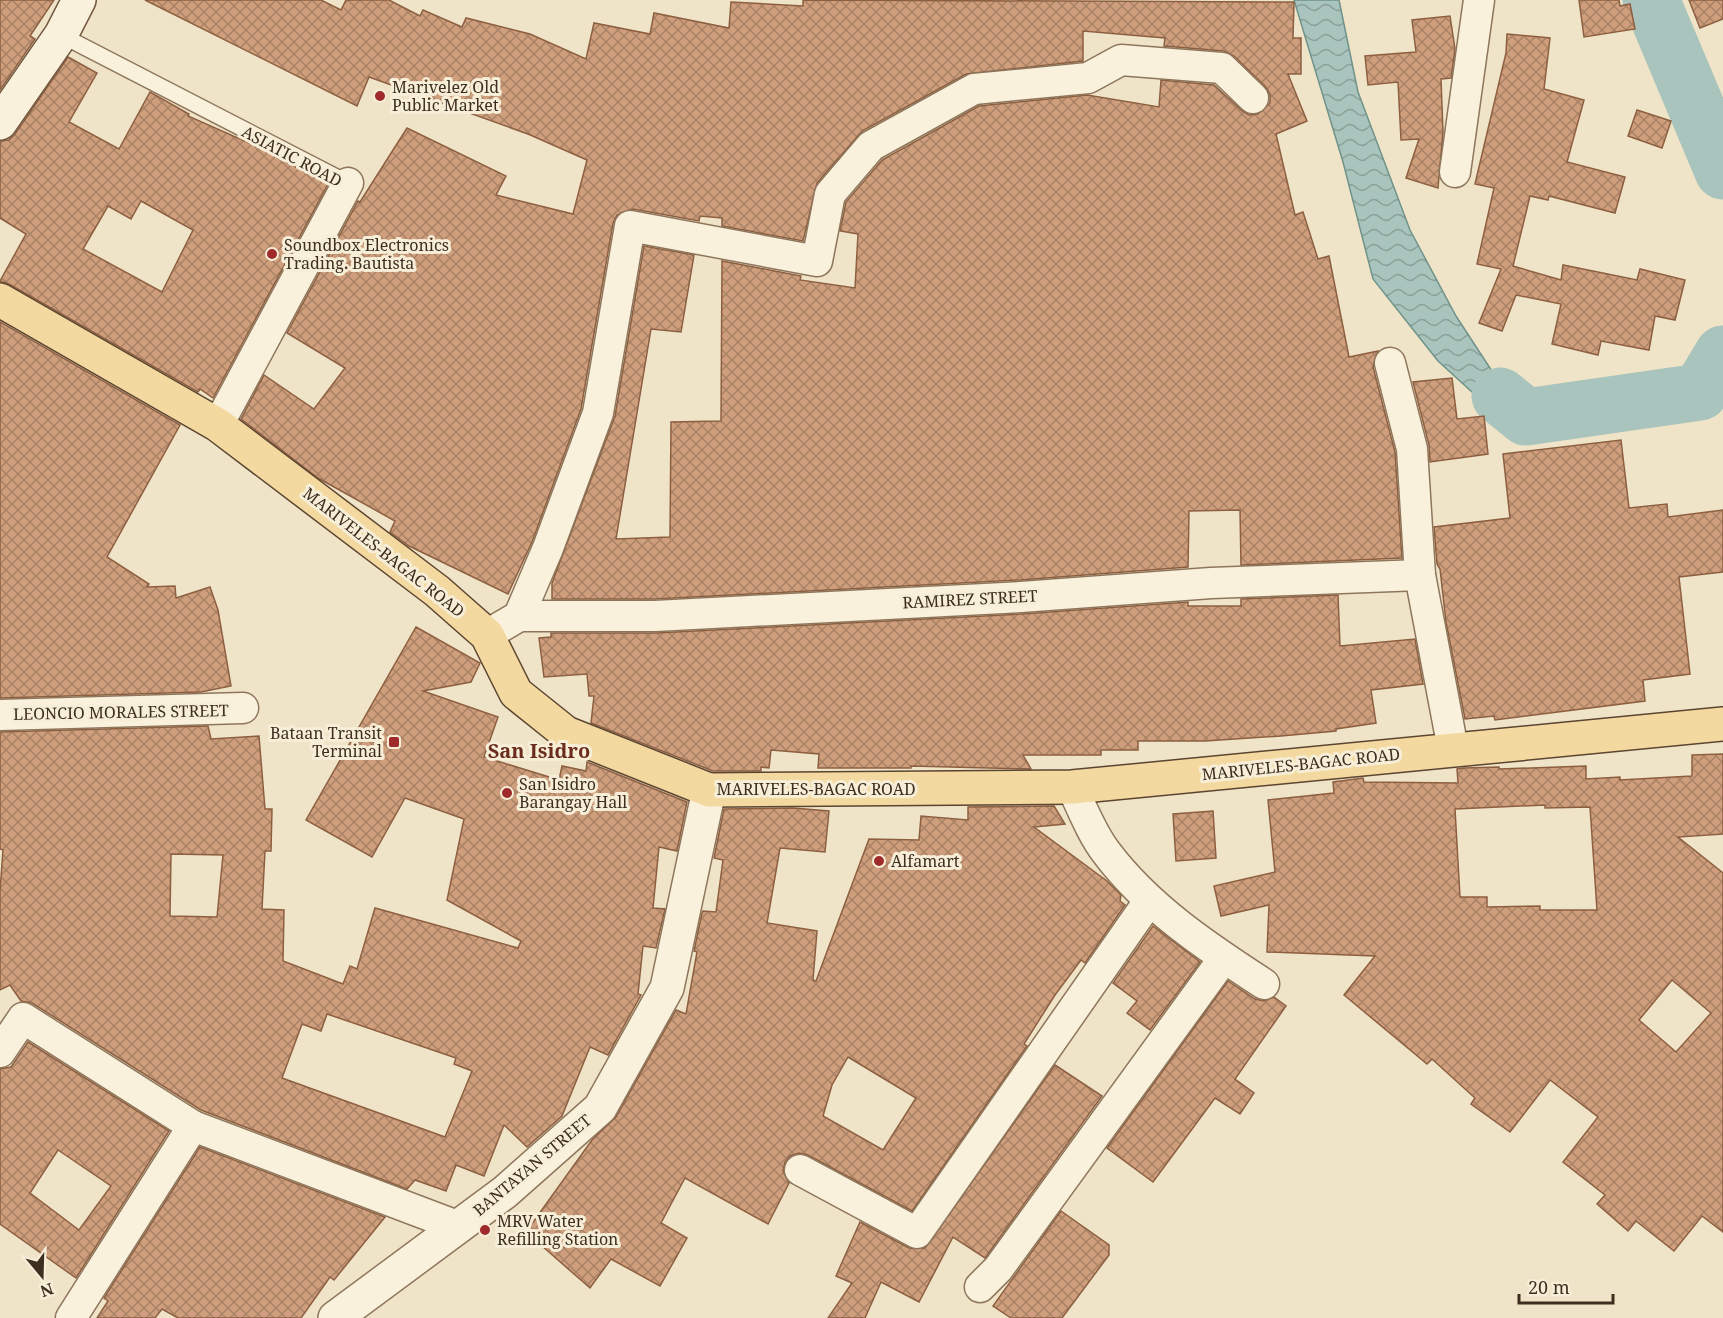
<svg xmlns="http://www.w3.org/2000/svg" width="1723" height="1318" font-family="'Noto Serif',serif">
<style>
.water{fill:url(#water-waves);stroke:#6f938a;stroke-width:1.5}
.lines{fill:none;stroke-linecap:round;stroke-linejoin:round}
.river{stroke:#a9c4bc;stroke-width:57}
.building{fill:url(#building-cross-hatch);stroke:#8d5f41;stroke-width:1.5;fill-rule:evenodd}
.service-casing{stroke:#8d765c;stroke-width:18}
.minor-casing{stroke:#8d765c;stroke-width:33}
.tertiary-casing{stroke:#8d765c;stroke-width:36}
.secondary-casing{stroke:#6f573f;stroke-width:36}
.primary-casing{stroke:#5b4430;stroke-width:36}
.service{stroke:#faf1dc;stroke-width:15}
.minor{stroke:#faf1dc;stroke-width:30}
.tertiary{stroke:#faf1dc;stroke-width:33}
.secondary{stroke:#faf1dc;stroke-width:33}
.primary{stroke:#f3d9a0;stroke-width:33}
.poi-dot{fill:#9e2a2b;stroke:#f7eed8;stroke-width:2}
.labels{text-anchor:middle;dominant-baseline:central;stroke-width:6;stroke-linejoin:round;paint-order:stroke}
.poi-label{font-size:16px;fill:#3d2e20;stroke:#f7eed8;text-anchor:start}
.street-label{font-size:16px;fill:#3d2e20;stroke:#f7eed8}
.quarter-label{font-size:20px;font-weight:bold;fill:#6b2e1e;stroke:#f7eed8}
</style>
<defs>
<pattern id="water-waves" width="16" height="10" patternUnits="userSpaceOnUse" patternTransform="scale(1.5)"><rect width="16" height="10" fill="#a9c4bc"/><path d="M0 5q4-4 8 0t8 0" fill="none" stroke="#8ba098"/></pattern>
<pattern id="building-cross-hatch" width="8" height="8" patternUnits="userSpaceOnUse" patternTransform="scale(1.5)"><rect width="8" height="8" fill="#cf9f7d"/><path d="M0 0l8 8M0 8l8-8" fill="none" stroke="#a98266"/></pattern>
</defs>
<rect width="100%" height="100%" fill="#f0e4c8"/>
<path class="water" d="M1294 0H1339L1358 92 1410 230 1456 316 1501 385 1570 399V432L1494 412 1438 361 1373 279 1343 162Z"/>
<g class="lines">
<g class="river">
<path d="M1651 0 1723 171"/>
<path d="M1500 396 1526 417 1700 392 1723 354"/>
</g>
</g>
<g class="building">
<path d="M0 0H54L30 36 35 39 0 90Z"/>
<path d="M145 0H321L341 10 346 0H389L420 16 423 10 462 27 466 18 530 34 586 59 594 23 650 34 654 13 729 28 731 2 803 6V0L1294 2 1293 38H1301V74H1288L1307 121 1276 134 1295 215 1303 212 1318 259 1329 256 1349 357 1378 351 1373 367 1395 452 1402 558 1241 565 1240 510 1189 511 1188 567 1020 580 655 599H552V583L615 416 644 246 694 255 681 332 651 329 616 539 670 537 671 422 721 421 722 261 801 276 800 280 855 288 858 234 840 231 846 202 882 160 979 106 1087 95 1159 107 1161 80 1214 85 1241 110 1249 115 1258 114 1270 103V94L1265 86 1234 56 1224 51 1164 46 1165 38 1083 31V61L966 74 862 131 817 183 803 241 722 226V218L700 216 699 221 633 209 617 215 613 223 581 409 532 542 508 594 409 546 390 532 395 521 318 478 241 419 264 375 314 409 345 368 287 333 358 201 360 202 407 128 506 176 496 195 573 214 587 160 528 134 369 77 357 106Z"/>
<path d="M1579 0H1619L1620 6 1630 4 1635 29 1584 37Z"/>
<path d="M1689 0H1723V19L1700 28Z"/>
<path d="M1450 16 1455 49 1451 78 1441 79 1443 132 1438 188 1406 178 1419 139 1401 140 1398 82 1368 85 1365 56 1416 52 1412 20Z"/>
<path d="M1507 34 1550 38 1544 89 1584 100 1567 162 1625 177 1615 213 1549 196 1548 200 1530 196 1513 266 1561 280 1563 265 1637 280 1640 269 1685 280 1675 320 1655 316 1649 350 1601 341 1598 355 1552 344 1561 304 1516 295 1502 331 1479 323 1501 269 1477 264 1494 188 1475 184 1506 53Z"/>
<path d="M68 57 97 73 69 122 119 149 150 92 189 114 188 116 256 146 328 184 213 398 200 389 198 392 9 284 0 281 26 234 0 218V141L9 140 15 134ZM141 201 193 230 162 292 83 249 108 206 131 219Z"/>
<path d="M1637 110 1671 121 1662 148 1628 136Z"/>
<path d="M0 322 180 425 107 557 149 584 147 587 175 586 176 598 210 587 218 610 231 686 201 692 0 698Z"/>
<path d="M1452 378 1457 419 1484 416 1488 454 1430 462 1429 445 1413 382Z"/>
<path d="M1621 440 1629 508 1667 504 1668 517 1723 510V572L1679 577 1690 674 1643 680 1645 701 1495 720 1494 716 1465 719 1446 622 1440 569 1437 564 1434 527 1510 518 1503 454Z"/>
<path d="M1338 595 1340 646 1415 639 1423 684 1371 690 1376 723 1336 729V731L1281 736 1205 741H1138V750H1101V755H1023L1031 769 911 766V768H818L819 754 771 750 769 768 761 767V771H713L591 723 594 696H589L587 674 544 677 539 638 551 637V633H656L1022 614 1188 602V606H1241V599Z"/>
<path d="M416 627 480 663 471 682 423 691 498 717 484 757 559 780 562 766 586 771 587 762 687 802 677 851 659 847 653 908 665 909 656 948 643 946 638 994 641 995 608 1055 590 1047 562 1116 527 1147 504 1125 484 1176 456 1165 446 1191 415 1180 407 1189 201 1110 32 1003 21 1001 10 985 0 990V891L3 850 0 849V732L208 726 211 739 259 736 265 809H272L271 851H265L262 909 284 910 283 961 343 984 350 966 357 969 375 908 518 948 521 941 447 900 464 819 405 798 372 857 306 820ZM171 854 223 855 217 917 170 916ZM327 1014 456 1058 454 1064 472 1071 445 1137 282 1078 302 1024 321 1031Z"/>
<path d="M1723 754V834L1678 837 1723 873V1232L1702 1216 1674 1251 1636 1221 1628 1231 1597 1204 1605 1195 1563 1162 1598 1117 1550 1080 1510 1132 1471 1104 1475 1098 1432 1059 1427 1064 1344 995 1375 956 1267 952 1269 905 1221 916 1214 886 1275 872 1268 800 1334 793 1333 782 1363 778 1364 782 1458 783 1457 769 1464 768 1499 767V769L1586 766V779L1620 777V780L1692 776V755ZM1545 805V808L1590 807 1597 910H1540V906L1487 907V897H1460L1455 809ZM1672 980 1711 1013 1676 1052 1639 1020Z"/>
<path d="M1054 806 1065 824 1034 827 1107 881 1121 895 1120 901 1125 905 1085 963 1081 960 1055 995 1024 1044 1027 1046 912 1211 808 1155 799 1153 790 1156 785 1162 783 1171 789 1183 768 1224 685 1178 661 1223 687 1238 660 1286 611 1259 590 1288 526 1232 592 1140 616 1117 676 1010 686 1014 697 952 694 951 702 913 703 911 716 912 723 860 714 858 724 809 793 808 829 811 825 852 780 848 767 923 817 931 813 980 816 981 869 839 919 840 921 816 968 820V807ZM848 1057 916 1098 883 1150 823 1116 832 1085Z"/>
<path d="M1213 811 1216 858 1176 861 1173 814Z"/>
<path d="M1153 926 1200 962 1150 1030 1127 1013 1137 1001 1113 983Z"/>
<path d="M1228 981 1255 999 1264 1001 1274 997 1286 1006 1235 1079 1254 1093 1240 1114 1215 1098 1153 1182 1107 1148Z"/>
<path d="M28 1042 169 1131 76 1278 0 1224V1069L11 1067ZM58 1150 111 1186 79 1230 30 1193Z"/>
<path d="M1055 1065 1102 1096 985 1258 953 1237 919 1302 881 1282 865 1318H828L852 1283 836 1276 860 1222 909 1248H925Z"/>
<path d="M200 1147 385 1217 334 1280 330 1277 301 1318H178L162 1309 155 1318H97L108 1301 104 1298Z"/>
<path d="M1061 1211 1109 1245V1255L1062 1318H1011L993 1306Z"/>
</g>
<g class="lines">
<defs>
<path id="service" d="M61 35 348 183"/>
<g id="minor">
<path d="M1455 172 1479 0"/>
<path d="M1390 363 1412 449 1420 575 1453 749"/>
<path d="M218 425 348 183"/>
<path d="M519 616H655L1021 597 1211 583 1420 575"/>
<path d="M487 635 519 616 548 548 598 413 630 226 817 261 830 194 871 146 974 89 1088 78 1121 60 1222 68 1253 98"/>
<path d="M0 715 243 708"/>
<path d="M1072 787C1082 808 1092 834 1106 852 1147 907 1207 947 1264 984"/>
<path d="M0 1052 23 1018 193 1126 457 1226"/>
<path d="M800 1170 917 1233 1149 901"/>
<path d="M980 1287 998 1269 1224 958"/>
<path d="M71 1318 193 1126"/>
</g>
<path id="tertiary" d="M335 1318 505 1192 600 1108 667 988 709 790"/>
<path id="secondary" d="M0 123 61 35 79 0"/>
<path id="primary" d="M0 300 218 425 437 591 487 635 516 693 566 733 709 790 1072 787 1723 724"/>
</defs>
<use href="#service" class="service-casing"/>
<use href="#minor" class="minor-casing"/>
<use href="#tertiary" class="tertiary-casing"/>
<use href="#secondary" class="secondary-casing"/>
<use href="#primary" class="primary-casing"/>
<use href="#service" class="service"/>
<use href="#minor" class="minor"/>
<use href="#tertiary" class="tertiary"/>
<use href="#secondary" class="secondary"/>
<use href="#primary" class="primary"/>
</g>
<g class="poi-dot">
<circle cx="380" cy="96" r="6"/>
<circle cx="272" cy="254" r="6"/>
<rect x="388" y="736" width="12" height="12" rx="3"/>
<circle cx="507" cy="793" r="6"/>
<circle cx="879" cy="861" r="6"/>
<circle cx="485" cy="1230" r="6"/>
</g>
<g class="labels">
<g class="poi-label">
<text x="392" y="87">Marivelez Old<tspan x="392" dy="18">Public Market</tspan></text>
<text x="284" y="245">Soundbox Electronics<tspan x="284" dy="18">Trading. Bautista</tspan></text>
<text x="382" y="733" text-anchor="end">Bataan Transit<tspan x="382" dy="18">Terminal</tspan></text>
<text x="519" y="784">San Isidro<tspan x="519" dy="18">Barangay Hall</tspan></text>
<text x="891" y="861">Alfamart</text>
<text x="497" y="1221">MRV Water<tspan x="497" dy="18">Refilling Station</tspan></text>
</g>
<g class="street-label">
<text transform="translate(292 156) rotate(28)">ASIATIC ROAD</text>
<text transform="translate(384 552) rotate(38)">MARIVELES-BAGAC ROAD</text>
<text transform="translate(970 599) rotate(-3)">RAMIREZ STREET</text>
<text transform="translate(121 712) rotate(-1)">LEONCIO MORALES STREET</text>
<text transform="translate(1301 764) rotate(-6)">MARIVELES-BAGAC ROAD</text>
<text x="816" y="789">MARIVELES-BAGAC ROAD</text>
<text transform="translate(532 1165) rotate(-40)">BANTAYAN STREET</text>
</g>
<g class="quarter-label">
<text x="539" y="750">San Isidro</text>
</g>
</g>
<g transform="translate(42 1276) rotate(161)" stroke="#f7eed8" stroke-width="4.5" paint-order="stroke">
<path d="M0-4.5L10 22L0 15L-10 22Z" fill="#3d2e20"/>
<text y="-9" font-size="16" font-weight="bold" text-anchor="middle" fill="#3d2e20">N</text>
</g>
<path d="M1519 1294v9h94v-9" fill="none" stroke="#3d2e20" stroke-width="3"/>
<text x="1528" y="1294" font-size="18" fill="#3d2e20" stroke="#f7eed8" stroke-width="4.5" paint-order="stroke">20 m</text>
</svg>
